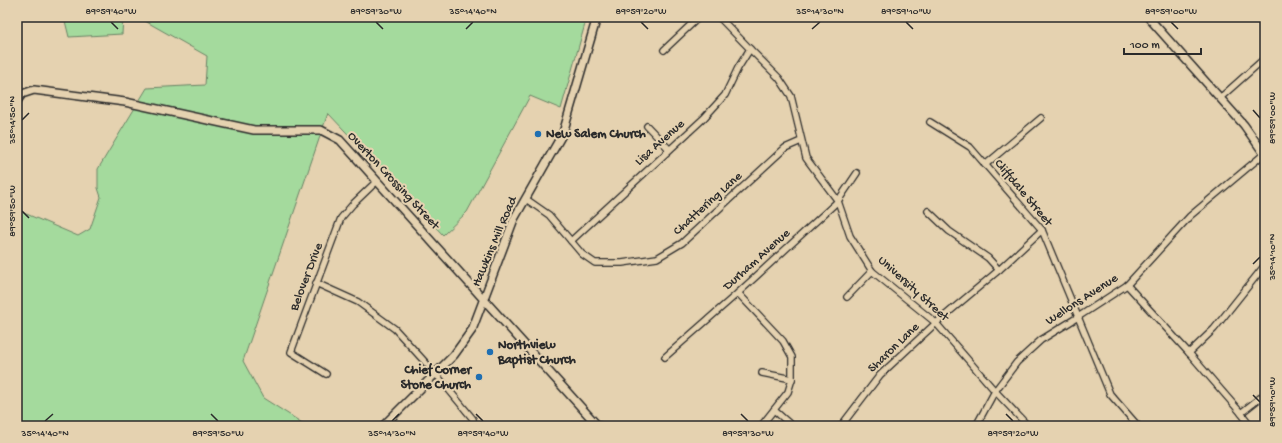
<svg xmlns="http://www.w3.org/2000/svg" width="1282" height="443" font-family="'Gochi Hand',sans-serif">
<style>
.green{fill:#a4da9d;stroke:#688264}
.lines{fill:none;stroke-linecap:round;stroke-linejoin:round}
.minor-casing{stroke:#2b2b2b;stroke-width:8}
.tertiary-casing{stroke:#2b2b2b;stroke-width:10}
.minor{stroke:#e5d2b0;stroke-width:5.5}
.tertiary{stroke:#e5d2b0;stroke-width:7}
.ticks{fill:none;stroke:#2b2b2b;stroke-width:1.5}
.poi-dot{fill:#1f6fb2;stroke:#e5d2b0;stroke-width:1.5}
.labels{text-anchor:middle;dominant-baseline:central;stroke-width:4;stroke-linejoin:round;paint-order:stroke}
.poi-label{font-size:13px;font-weight:bold;fill:#2b2b2b;stroke:#e5d2b0;text-anchor:start}
.street-label{font-size:13px;fill:#2b2b2b;stroke:#e5d2b0}
.neatline{fill:none;stroke:#2b2b2b;stroke-width:1.5}
.ticks-label{font-size:10px;text-anchor:middle;fill:#2b2b2b}
</style>
<rect width="100%" height="100%" fill="#e5d2b0"/>
<filter id="ink" filterUnits="userSpaceOnUse"><feTurbulence type="fractalNoise" baseFrequency=".025" numOctaves="2"/><feDisplacementMap in="SourceGraphic" scale="8" xChannelSelector="R" yChannelSelector="G"/><feConvolveMatrix kernelMatrix="1 2 1 2 8 2 1 2 1" color-interpolation-filters="sRGB"/></filter>
<g filter="url(#ink)">
<g class="green">
<path d="M64 17H123L122 34 69 37Z"/>
<path d="M138 17H587L561 109 530 96 467 212 443 235 328 113 243 361 263 398 307 426H17V210L78 236 90 229 101 197 98 188V169L147 88 205 85 207 56Z"/>
</g>
<g class="lines">
<defs>
<g id="minor">
<path d="M719 17 750 49 779 78 791 96 806 158 838 201 850 236 872 271 936 323 995 391 1028 426"/>
<path d="M664 50 699 17"/>
<path d="M1220 98 1265 58"/>
<path d="M930 122 970 147 1042 230 1110 394 1138 426"/>
<path d="M647 126 669 149"/>
<path d="M985 165 1041 118"/>
<path d="M526 199 549 215 582 254 595 263H622L657 258 682 243 785 148 801 141"/>
<path d="M928 211 949 231 988 258 999 270"/>
<path d="M571 241 704 118 725 95 738 68 750 49"/>
<path d="M316 283 358 302 395 329 435 373 473 419 474 426"/>
<path d="M1127 285 1189 353 1241 413 1251 426"/>
<path d="M738 293 783 341 792 357V379L788 392 761 426"/>
<path d="M847 297 872 271"/>
<path d="M1189 353 1214 329 1265 265"/>
<path d="M665 357 738 293 838 201 857 173"/>
<path d="M762 373 792 379"/>
<path d="M326 374 291 352 341 218 353 204 377 181"/>
<path d="M774 410 792 426"/>
<path d="M1241 413 1265 394"/>
<path d="M584 426 591 419"/>
<path d="M841 426 880 375 936 323 999 270 1042 230"/>
<path d="M976 426 995 391 1017 362 1041 340 1078 317 1127 285 1190 216 1264 154"/>
</g>
<g id="tertiary">
<path d="M1148 17 1244 125 1265 155"/>
<path d="M17 101 22 94 34 90 125 102 254 130H321L340 140 598 426"/>
<path d="M383 426 454 355 472 330 514 219 563 133 597 17"/>
</g>
</defs>
<use href="#minor" class="minor-casing"/>
<use href="#tertiary" class="tertiary-casing"/>
<use href="#minor" class="minor"/>
<use href="#tertiary" class="tertiary"/>
</g>
</g>
<path class="ticks" d="M111 22 118 29M376 22 383 29M641 22 648 29M906 22 913 29M1171 22 1178 29M466 29 473 22M812 29 820 22M1253 110 1260 118M22 120 29 113M22 211 29 218M1253 264 1260 257M1253 395 1260 402M211 414 218 421M476 414 483 421M741 414 748 421M1006 414 1013 421M45 421 53 414M392 421 399 414"/>
<g class="poi-dot">
<circle cx="538" cy="134" r="4"/>
<circle cx="490" cy="352" r="4"/>
<circle cx="479" cy="377" r="4"/>
</g>
<g class="labels">
<g class="poi-label">
<text x="546" y="134">New Salem Church</text>
<text x="498" y="345">Northview<tspan x="498" dy="15">Baptist Church</tspan></text>
<text x="471" y="370" text-anchor="end">Chief Corner<tspan x="471" dy="15">Stone Church</tspan></text>
</g>
<g class="street-label">
<text transform="translate(660 143) rotate(-42)">Lisa Avenue</text>
<text transform="translate(393 181) rotate(47)">Overton Crossing Street</text>
<text transform="translate(1023 193) rotate(50)">Cliffdale Street</text>
<text transform="translate(708 204) rotate(-42)">Chattering Lane</text>
<text transform="translate(495 242) rotate(-67)">Hawkins Mill Road</text>
<text transform="translate(757 260) rotate(-42)">Durham Avenue</text>
<text transform="translate(307 277) rotate(-69)">Belover Drive</text>
<text transform="translate(913 289) rotate(42)">University Street</text>
<text transform="translate(1082 300) rotate(-33)">Wellons Avenue</text>
<text transform="translate(894 348) rotate(-44)">Sharon Lane</text>
</g>
</g>
<rect width="1282" height="443" fill="none" stroke="#e5d2b0" stroke-width="44"/>
<path d="M1124 48v6h77v-6" fill="none" stroke="#2b2b2b" stroke-width="2"/>
<text x="1130" y="48" font-size="12" fill="#2b2b2b" stroke="#e5d2b0" stroke-width="3" paint-order="stroke">100 m</text>
<rect x="22" y="22" width="1238" height="399" class="neatline"/>
<g class="ticks-label">
<text x="111" y="14">89°59'40"W</text>
<text x="376" y="14">89°59'30"W</text>
<text x="473" y="14">35°14'40"N</text>
<text x="641" y="14">89°59'20"W</text>
<text x="820" y="14">35°14'30"N</text>
<text x="906" y="14">89°59'10"W</text>
<text x="1171" y="14">89°59'00"W</text>
<text transform="translate(1271 118) rotate(-90)" y="4">89°59'00"W</text>
<text transform="translate(11 120) rotate(-90)" y="4">35°14'50"N</text>
<text transform="translate(11 211) rotate(-90)" y="4">89°59'50"W</text>
<text transform="translate(1271 257) rotate(-90)" y="4">35°14'10"N</text>
<text transform="translate(1271 402) rotate(-90)" y="4">89°59'10"W</text>
<text x="45" y="436">35°14'40"N</text>
<text x="218" y="436">89°59'50"W</text>
<text x="392" y="436">35°14'30"N</text>
<text x="483" y="436">89°59'40"W</text>
<text x="748" y="436">89°59'30"W</text>
<text x="1013" y="436">89°59'20"W</text>
</g>
</svg>
